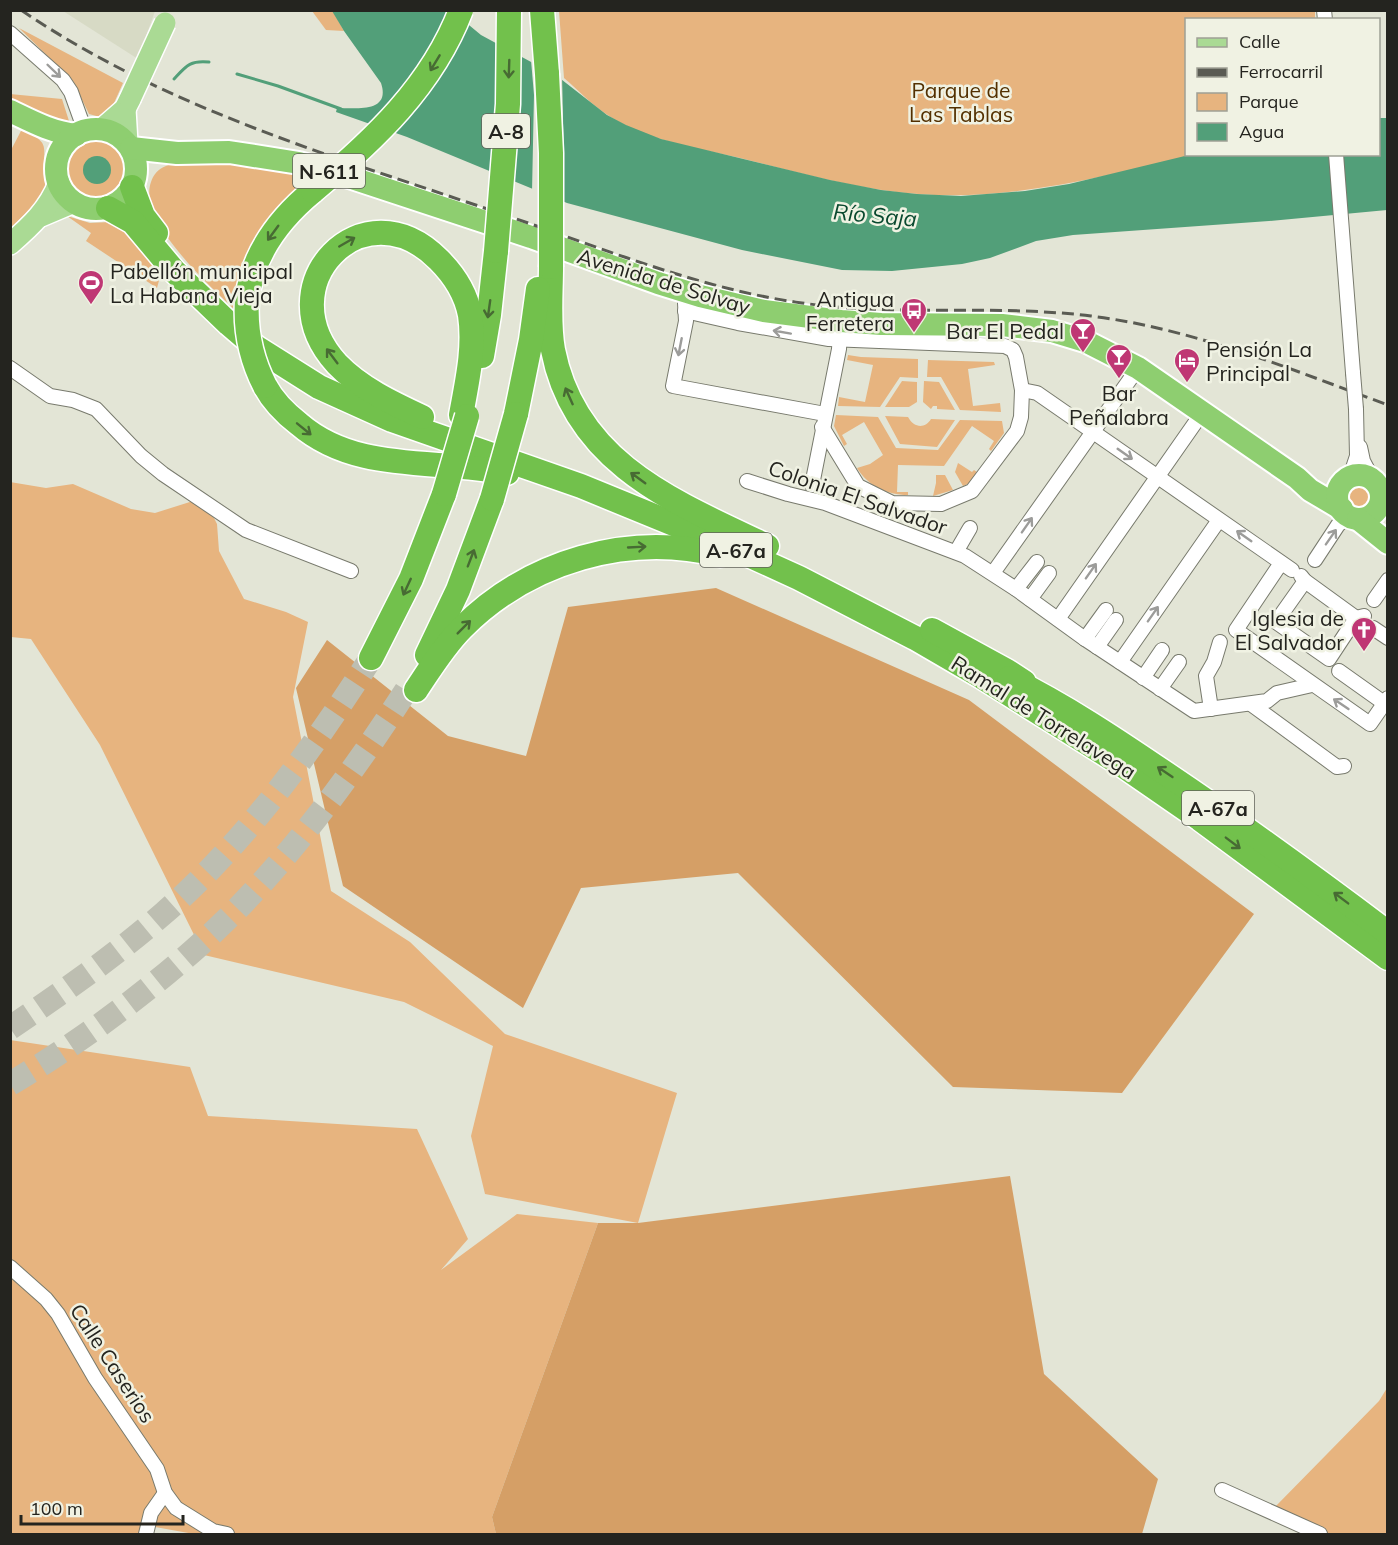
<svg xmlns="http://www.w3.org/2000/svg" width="1398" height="1545" font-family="Mulish,sans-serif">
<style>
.built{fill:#d7dac5}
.green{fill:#e7b47f}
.forest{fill:#d59f66}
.water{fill:#529f79}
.pier{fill:#e3e5d6}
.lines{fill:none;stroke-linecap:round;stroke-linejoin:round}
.stream{stroke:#529f79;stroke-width:3}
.motorway-tunnel{stroke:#bdbeb1;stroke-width:24;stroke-dasharray:24 12;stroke-linecap:butt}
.minor-casing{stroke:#787a6d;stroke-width:16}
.primary-casing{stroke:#fff;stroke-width:24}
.trunk-casing{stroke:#fff;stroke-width:26}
.motorway-casing{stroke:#fff;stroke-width:27}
.minor{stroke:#fff;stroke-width:14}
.primary{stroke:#aada94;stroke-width:21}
.trunk{stroke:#8ece70;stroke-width:22}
.motorway{stroke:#72c14c;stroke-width:24}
.rail{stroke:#5a5b53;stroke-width:3;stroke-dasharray:12 6;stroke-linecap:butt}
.minor-bridge-casing{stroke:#787a6d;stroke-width:16;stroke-linecap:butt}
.primary-bridge-casing{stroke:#fff;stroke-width:24;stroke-linecap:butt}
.motorway-bridge-casing{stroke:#fff;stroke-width:27;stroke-linecap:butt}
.minor-bridge{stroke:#fff;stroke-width:14}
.primary-bridge{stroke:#aada94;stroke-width:21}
.motorway-bridge{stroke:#72c14c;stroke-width:24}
.oneway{stroke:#476b33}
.oneway2{stroke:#9c9c9a}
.labels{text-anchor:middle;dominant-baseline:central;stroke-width:5;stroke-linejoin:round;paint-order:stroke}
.shield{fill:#f0f2e3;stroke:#61625a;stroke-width:1.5}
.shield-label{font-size:20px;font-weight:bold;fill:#24241f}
.park-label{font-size:21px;fill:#533000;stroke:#f0f2e3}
.poi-label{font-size:21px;fill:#24241f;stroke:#f0f2e3;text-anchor:end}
.street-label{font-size:21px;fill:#24241f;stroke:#f0f2e3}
.water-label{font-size:22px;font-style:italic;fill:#09492f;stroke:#f0f2e3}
</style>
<rect width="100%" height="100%" fill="#e3e5d6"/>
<path class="built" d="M63 11H155L138 59Z"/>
<g class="green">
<path d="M1315 10V19L1186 20V154L1196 155C1105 176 1012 201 918 194 860 190 804 174 748 160 701 148 647 142 606 114 591 104 578 90 564 78L559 11Z"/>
<path d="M312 11H333L344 31 326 30Z"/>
<path d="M19 28 123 83 110 112 100 117 89 114 73 81Z"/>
<path d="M10 94 62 99 69 121 68 123C48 123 29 105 11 98Z"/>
<path d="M22 129C49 144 44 142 44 170 44 178 46 186 45 194L11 228V150Z"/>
<circle cx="97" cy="171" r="30"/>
<path d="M188 163 249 165 314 179 236 311C210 286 137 221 151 182 153 175 158 169 166 166 173 163 181 164 188 163Z"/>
<path d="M67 216 90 223 110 222 126 226 161 273 157 288 86 241 91 233Z"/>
<path d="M848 355 861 357 918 359V378L900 377 880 407 838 406 839 397 865 402 873 365 847 360Z"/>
<path d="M928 360 994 362 995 365 968 369 973 406 1000 403 1001 412 960 410 941 377H927Z"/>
<path d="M902 381 917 382V402L909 407H885Z"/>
<path d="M924 381 939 382 955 410 937 409V406H933L931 409 923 402Z"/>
<path d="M836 415 878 417 896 448 938 450 960 420 1002 421 1004 433 991 451 989 449 994 441 972 426 944 466 898 465 897 492H908V495C887 495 868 486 857 468L870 464 883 455 864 422 842 435 847 444 844 446 834 426Z"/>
<path d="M885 416 908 417C914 428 925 429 931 419L955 420 937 447 900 444Z"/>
<path d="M958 463 972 472 974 470 977 472 970 483 963 486 955 472Z"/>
<path d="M936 475H945L953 490 933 496 936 483Z"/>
<path d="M10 482 46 488 73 484 131 509 155 513 193 501 214 518 217 524 219 551 244 599 286 612 308 622 293 697 331 891 410 942 505 1034 677 1093 638 1223 485 1194 471 1136 493 1046 404 1002 204 955 100 745 31 639 11 637Z"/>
<circle cx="1359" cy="496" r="12"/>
<path d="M10 1040 190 1067 208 1116 417 1129 468 1239 441 1270 517 1214 598 1223 492 1517 496 1534H194L144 1525 142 1534H11Z"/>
<path d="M1387 1388V1534H1328L1274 1508 1379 1401Z"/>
</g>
<g class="forest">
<path d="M716 588 969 700 1254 914 1122 1093 953 1087 738 873 581 888 523 1008 343 886 296 688 327 640 448 736 526 756 568 607Z"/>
<path d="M1010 1176 1044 1374 1158 1479 1142 1534H496L492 1517 598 1223H638Z"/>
</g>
<g class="water">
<path d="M332 11H452L481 35 557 76 607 115 626 125 661 139 830 180 881 190 917 194 961 196 1025 191 1069 184 1189 155 1378 154 1379 118H1387V210L1269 221 1073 235 1036 241 990 258 962 264 892 271 842 270 742 250 567 203 407 137 336 112 337 108C356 108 391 113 381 83L344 31Z"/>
<circle cx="97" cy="170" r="14"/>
</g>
<path class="pier" d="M531 60 562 76 564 161 562 204 532 192 534 95Z"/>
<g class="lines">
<g class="stream">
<path d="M237 74 278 86 341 109"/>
<path d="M174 79C186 66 190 60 209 62"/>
</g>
<g class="motorway-tunnel">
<path d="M10 1028C63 992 116 955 164 913 247 841 312 749 371 658"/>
<path d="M10 1084C93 1034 176 972 243 903 306 837 360 762 409 686"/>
</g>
<defs>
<g id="minor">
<path d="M1324 10 1325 20"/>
<path d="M10 33 63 80 71 92 85 131"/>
<path d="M1336 154 1353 373"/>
<path d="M685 303 686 321 673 386 825 414"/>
<path d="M685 311 738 323 829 339 1005 346 1013 350 1016 357 1022 390 1021 417 1017 431 972 491 941 504 892 503 858 486 822 427"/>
<path d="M10 368 50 396 73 400 96 409 141 456 163 474 246 530 351 571"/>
<path d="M1022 390 1037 393 1292 570"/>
<path d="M1360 447 1363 461 1373 480"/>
<path d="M1350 477 1357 456 1356 409"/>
<path d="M747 481 788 494 825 503 965 556 1016 589 1085 639 1194 711 1267 701 1277 693 1312 685"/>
<path d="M812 485 839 349 840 332"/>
<path d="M956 552 970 528"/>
<path d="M1315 560 1338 525 1348 516"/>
<path d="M1281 563 1236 630 1370 724 1388 698"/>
<path d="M993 573 1138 368"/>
<path d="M1301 576 1305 581 1356 618 1364 622"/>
<path d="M1305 581 1276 622 1329 659 1356 618 1364 616"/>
<path d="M1016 589 1037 562"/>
<path d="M1030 599 1049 573"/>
<path d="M1374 600 1388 580"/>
<path d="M1058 619 1202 413"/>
<path d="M1373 628 1388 638"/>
<path d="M1085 639 1106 610"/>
<path d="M1097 647 1116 620"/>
<path d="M1120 662 1219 520"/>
<path d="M1339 671 1384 703"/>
<path d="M1143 678 1162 650"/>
<path d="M1160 689 1179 662"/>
<path d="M1251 704 1337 767 1344 766"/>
<path d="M1211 709 1206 676 1214 662 1220 642"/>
<path d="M10 1267 46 1299 58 1314 95 1378 157 1469 165 1493 176 1508 213 1531 227 1534"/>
<path d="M1222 1490 1320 1534"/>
<path d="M146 1534 151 1513 165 1493"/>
</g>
<g id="primary">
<path d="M125 109 127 143"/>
<path d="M102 129 125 109 130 99"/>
<path d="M41 216 74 202"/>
<path d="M10 244C31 226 49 209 59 183"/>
</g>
<g id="trunk">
<path d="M10 111C33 122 51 132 76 135"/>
<circle cx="96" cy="169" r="40"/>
<path d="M131 148 177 153 229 152 299 163 349 177 531 237 658 283 700 296 764 311 841 321 881 324 1002 325 1052 331 1085 341 1138 368 1297 478 1310 490 1342 509"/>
<circle cx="1359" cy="497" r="22"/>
<path d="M1358 519 1388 543"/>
</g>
<g id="motorway">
<path d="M542 10 547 74"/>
<path d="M132 187 143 216 156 233"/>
<path d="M108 208 133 222 174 271 229 324 257 348 319 387 392 420 581 486 742 552 799 578 915 638 982 677 1116 761 1200 819 1388 958"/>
<path d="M551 267C551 294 548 323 553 350 575 463 674 502 767 546"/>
<path d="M247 300C252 255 279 219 313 191"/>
<path d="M482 356 489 315 496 251"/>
<path d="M265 386C273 401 286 414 299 424 357 474 437 458 507 473"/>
<path d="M516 414 531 340 538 289"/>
<path d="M422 417C392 403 360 388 337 364 265 286 363 183 439 260 454 275 466 294 470 315 475 348 467 382 461 415"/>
<path d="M932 630 1007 671 1024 682"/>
<path d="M427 655 458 590 492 499"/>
<path d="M371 658 411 579 444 494"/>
<path d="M1009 678C1064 705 1115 739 1165 773 1241 824 1315 878 1388 933"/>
<path d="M416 690C430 669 444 646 462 628 529 561 628 532 720 555"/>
</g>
</defs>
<use href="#minor" class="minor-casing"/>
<use href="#primary" class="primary-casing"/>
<use href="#trunk" class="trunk-casing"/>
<use href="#motorway" class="motorway-casing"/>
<use href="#minor" class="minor"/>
<use href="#primary" class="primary"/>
<use href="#trunk" class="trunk"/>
<use href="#motorway" class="motorway"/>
<path class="rail" d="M21 10C168 110 339 158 505 215 602 248 700 289 802 303 898 317 995 304 1091 316 1194 329 1290 369 1388 405"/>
<defs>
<path id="minor-bridge" d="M1353 373 1356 409"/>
<path id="primary-bridge" d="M130 99 165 23"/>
<g id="motorway-bridge">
<path d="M547 74 551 153V267"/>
<path d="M313 191C374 140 432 86 461 10"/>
<path d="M496 251 508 104 509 10"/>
<path d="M247 300C245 331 251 359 265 386"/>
<path d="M444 494 467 416"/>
<path d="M492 499 516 414"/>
</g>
</defs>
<use href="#minor-bridge" class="minor-bridge-casing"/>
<use href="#primary-bridge" class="primary-bridge-casing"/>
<use href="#motorway-bridge" class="motorway-bridge-casing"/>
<use href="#minor-bridge" class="minor-bridge"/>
<use href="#primary-bridge" class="primary-bridge"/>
<use href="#motorway-bridge" class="motorway-bridge"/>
</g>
<defs><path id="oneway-shaft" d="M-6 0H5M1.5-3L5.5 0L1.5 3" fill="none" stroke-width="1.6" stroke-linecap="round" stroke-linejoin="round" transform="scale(1.5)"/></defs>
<g class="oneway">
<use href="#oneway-shaft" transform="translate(435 63) rotate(121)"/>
<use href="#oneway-shaft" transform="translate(509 69) rotate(92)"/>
<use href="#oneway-shaft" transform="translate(273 233) rotate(126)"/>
<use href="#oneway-shaft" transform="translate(347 242) rotate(-30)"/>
<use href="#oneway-shaft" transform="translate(489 309) rotate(98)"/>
<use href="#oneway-shaft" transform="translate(332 356) rotate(-127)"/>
<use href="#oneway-shaft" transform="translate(569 396) rotate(-114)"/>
<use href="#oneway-shaft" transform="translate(304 429) rotate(39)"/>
<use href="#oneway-shaft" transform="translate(638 478) rotate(-144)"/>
<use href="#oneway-shaft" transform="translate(637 547) rotate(-3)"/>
<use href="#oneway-shaft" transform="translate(471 558) rotate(-69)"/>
<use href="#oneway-shaft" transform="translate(407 587) rotate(115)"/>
<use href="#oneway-shaft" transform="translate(464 627) rotate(-45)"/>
<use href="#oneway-shaft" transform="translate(1165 772) rotate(-146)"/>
<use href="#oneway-shaft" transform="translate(1233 843) rotate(37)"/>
<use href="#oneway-shaft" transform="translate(1341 898) rotate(-143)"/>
</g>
<g class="oneway2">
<use href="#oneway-shaft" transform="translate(54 71) rotate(44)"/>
<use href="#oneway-shaft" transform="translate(782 332) rotate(-170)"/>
<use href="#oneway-shaft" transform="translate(680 347) rotate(101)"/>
<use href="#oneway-shaft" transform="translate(1125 454) rotate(35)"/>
<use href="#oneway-shaft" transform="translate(1027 525) rotate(-55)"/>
<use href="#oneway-shaft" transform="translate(1244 536) rotate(-145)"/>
<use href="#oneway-shaft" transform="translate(1331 537) rotate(-55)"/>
<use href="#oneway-shaft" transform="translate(1091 571) rotate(-55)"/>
<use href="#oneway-shaft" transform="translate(1153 614) rotate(-55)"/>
<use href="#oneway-shaft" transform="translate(1341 704) rotate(-146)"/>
</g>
<defs>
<symbol id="stadium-pin" viewBox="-11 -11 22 30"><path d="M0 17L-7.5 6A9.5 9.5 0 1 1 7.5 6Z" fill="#bf3774" stroke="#f0f2e3"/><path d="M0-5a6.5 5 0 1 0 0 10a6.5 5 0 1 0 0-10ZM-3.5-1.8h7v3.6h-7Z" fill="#fff"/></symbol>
<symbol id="bus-pin" viewBox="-11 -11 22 30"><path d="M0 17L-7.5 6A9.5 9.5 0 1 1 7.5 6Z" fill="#bf3774" stroke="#f0f2e3"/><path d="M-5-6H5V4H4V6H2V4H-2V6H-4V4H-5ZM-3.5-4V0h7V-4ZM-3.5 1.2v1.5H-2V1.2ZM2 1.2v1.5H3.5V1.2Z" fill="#fff"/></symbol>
<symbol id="bar-pin" viewBox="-11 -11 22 30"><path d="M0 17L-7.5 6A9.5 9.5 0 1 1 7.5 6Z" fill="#bf3774" stroke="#f0f2e3"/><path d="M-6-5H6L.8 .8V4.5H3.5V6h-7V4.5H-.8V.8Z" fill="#fff"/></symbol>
<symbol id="hotel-pin" viewBox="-11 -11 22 30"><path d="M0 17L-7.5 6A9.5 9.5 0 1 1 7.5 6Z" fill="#bf3774" stroke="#f0f2e3"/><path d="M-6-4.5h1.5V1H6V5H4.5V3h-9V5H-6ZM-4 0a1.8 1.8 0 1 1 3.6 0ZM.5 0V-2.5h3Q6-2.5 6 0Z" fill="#fff"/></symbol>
<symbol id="church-pin" viewBox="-11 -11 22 30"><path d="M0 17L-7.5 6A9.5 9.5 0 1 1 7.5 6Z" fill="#bf3774" stroke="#f0f2e3"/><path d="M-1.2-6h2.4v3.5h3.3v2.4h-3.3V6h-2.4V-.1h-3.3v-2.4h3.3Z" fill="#fff"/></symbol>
</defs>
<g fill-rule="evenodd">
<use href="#stadium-pin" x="76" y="268" width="30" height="40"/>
<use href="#bus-pin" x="899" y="296" width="30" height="40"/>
<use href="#bar-pin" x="1068" y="316" width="30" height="40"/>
<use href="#bar-pin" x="1104" y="342" width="30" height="40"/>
<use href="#hotel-pin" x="1172" y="346" width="30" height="40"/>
<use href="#church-pin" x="1349" y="615" width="30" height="40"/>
</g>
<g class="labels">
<g class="shield">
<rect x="482" y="114" width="48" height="34" rx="4.5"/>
<rect x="293" y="154" width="72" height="34" rx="4.5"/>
<rect x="700" y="533" width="72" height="34" rx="4.5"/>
<rect x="1182" y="791" width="72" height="34" rx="4.5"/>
</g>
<g class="shield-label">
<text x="506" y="131">A-8</text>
<text x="329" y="171">N-611</text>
<text x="736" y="550">A-67a</text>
<text x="1218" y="808">A-67a</text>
</g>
<g class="park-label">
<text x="961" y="90">Parque de<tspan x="961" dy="24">Las Tablas</tspan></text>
</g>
<g class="poi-label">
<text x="110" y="271" text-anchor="start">Pabellón municipal<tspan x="110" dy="24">La Habana Vieja</tspan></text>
<text x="894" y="299">Antigua<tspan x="894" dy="24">Ferretera</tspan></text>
<text x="1064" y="331">Bar El Pedal</text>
<text x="1206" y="349" text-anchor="start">Pensión La<tspan x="1206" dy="24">Principal</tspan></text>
<text x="1119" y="393" text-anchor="middle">Bar<tspan x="1119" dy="24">Peñalabra</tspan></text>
<text x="1344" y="618">Iglesia de<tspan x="1344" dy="24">El Salvador</tspan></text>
</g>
<g class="street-label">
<text transform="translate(664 281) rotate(17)">Avenida de Solvay</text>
<text transform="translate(858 497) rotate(19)">Colonia El Salvador</text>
<text transform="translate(1044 717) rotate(32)">Ramal de Torrelavega</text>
<text transform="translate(113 1363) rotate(57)">Calle Caserios</text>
</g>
<g class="water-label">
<text transform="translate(875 215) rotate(5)">Río Saja</text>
</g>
</g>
<rect width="1398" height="1545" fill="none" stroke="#24241f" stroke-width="24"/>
<rect x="1185" y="18" width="195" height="138" fill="#f0f2e3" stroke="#9ea095" stroke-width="1.5"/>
<rect x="1197" y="38" width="30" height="9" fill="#aada94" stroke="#9ea095" stroke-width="1.5"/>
<text x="1239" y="48" font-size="18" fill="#24241f">Calle</text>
<rect x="1197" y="68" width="30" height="9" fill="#5a5b53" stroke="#9ea095" stroke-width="1.5"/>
<text x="1239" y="78" font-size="18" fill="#24241f">Ferrocarril</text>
<rect x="1197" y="93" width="30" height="18" fill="#e7b47f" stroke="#9ea095" stroke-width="1.5"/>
<text x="1239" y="108" font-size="18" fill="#24241f">Parque</text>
<rect x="1197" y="123" width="30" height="18" fill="#529f79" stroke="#9ea095" stroke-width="1.5"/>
<text x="1239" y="138" font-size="18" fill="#24241f">Agua</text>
<path d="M21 1515v9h162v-9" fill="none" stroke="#24241f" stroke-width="3"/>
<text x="30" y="1515" font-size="18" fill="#24241f" stroke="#f0f2e3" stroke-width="4.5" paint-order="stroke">100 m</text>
</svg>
